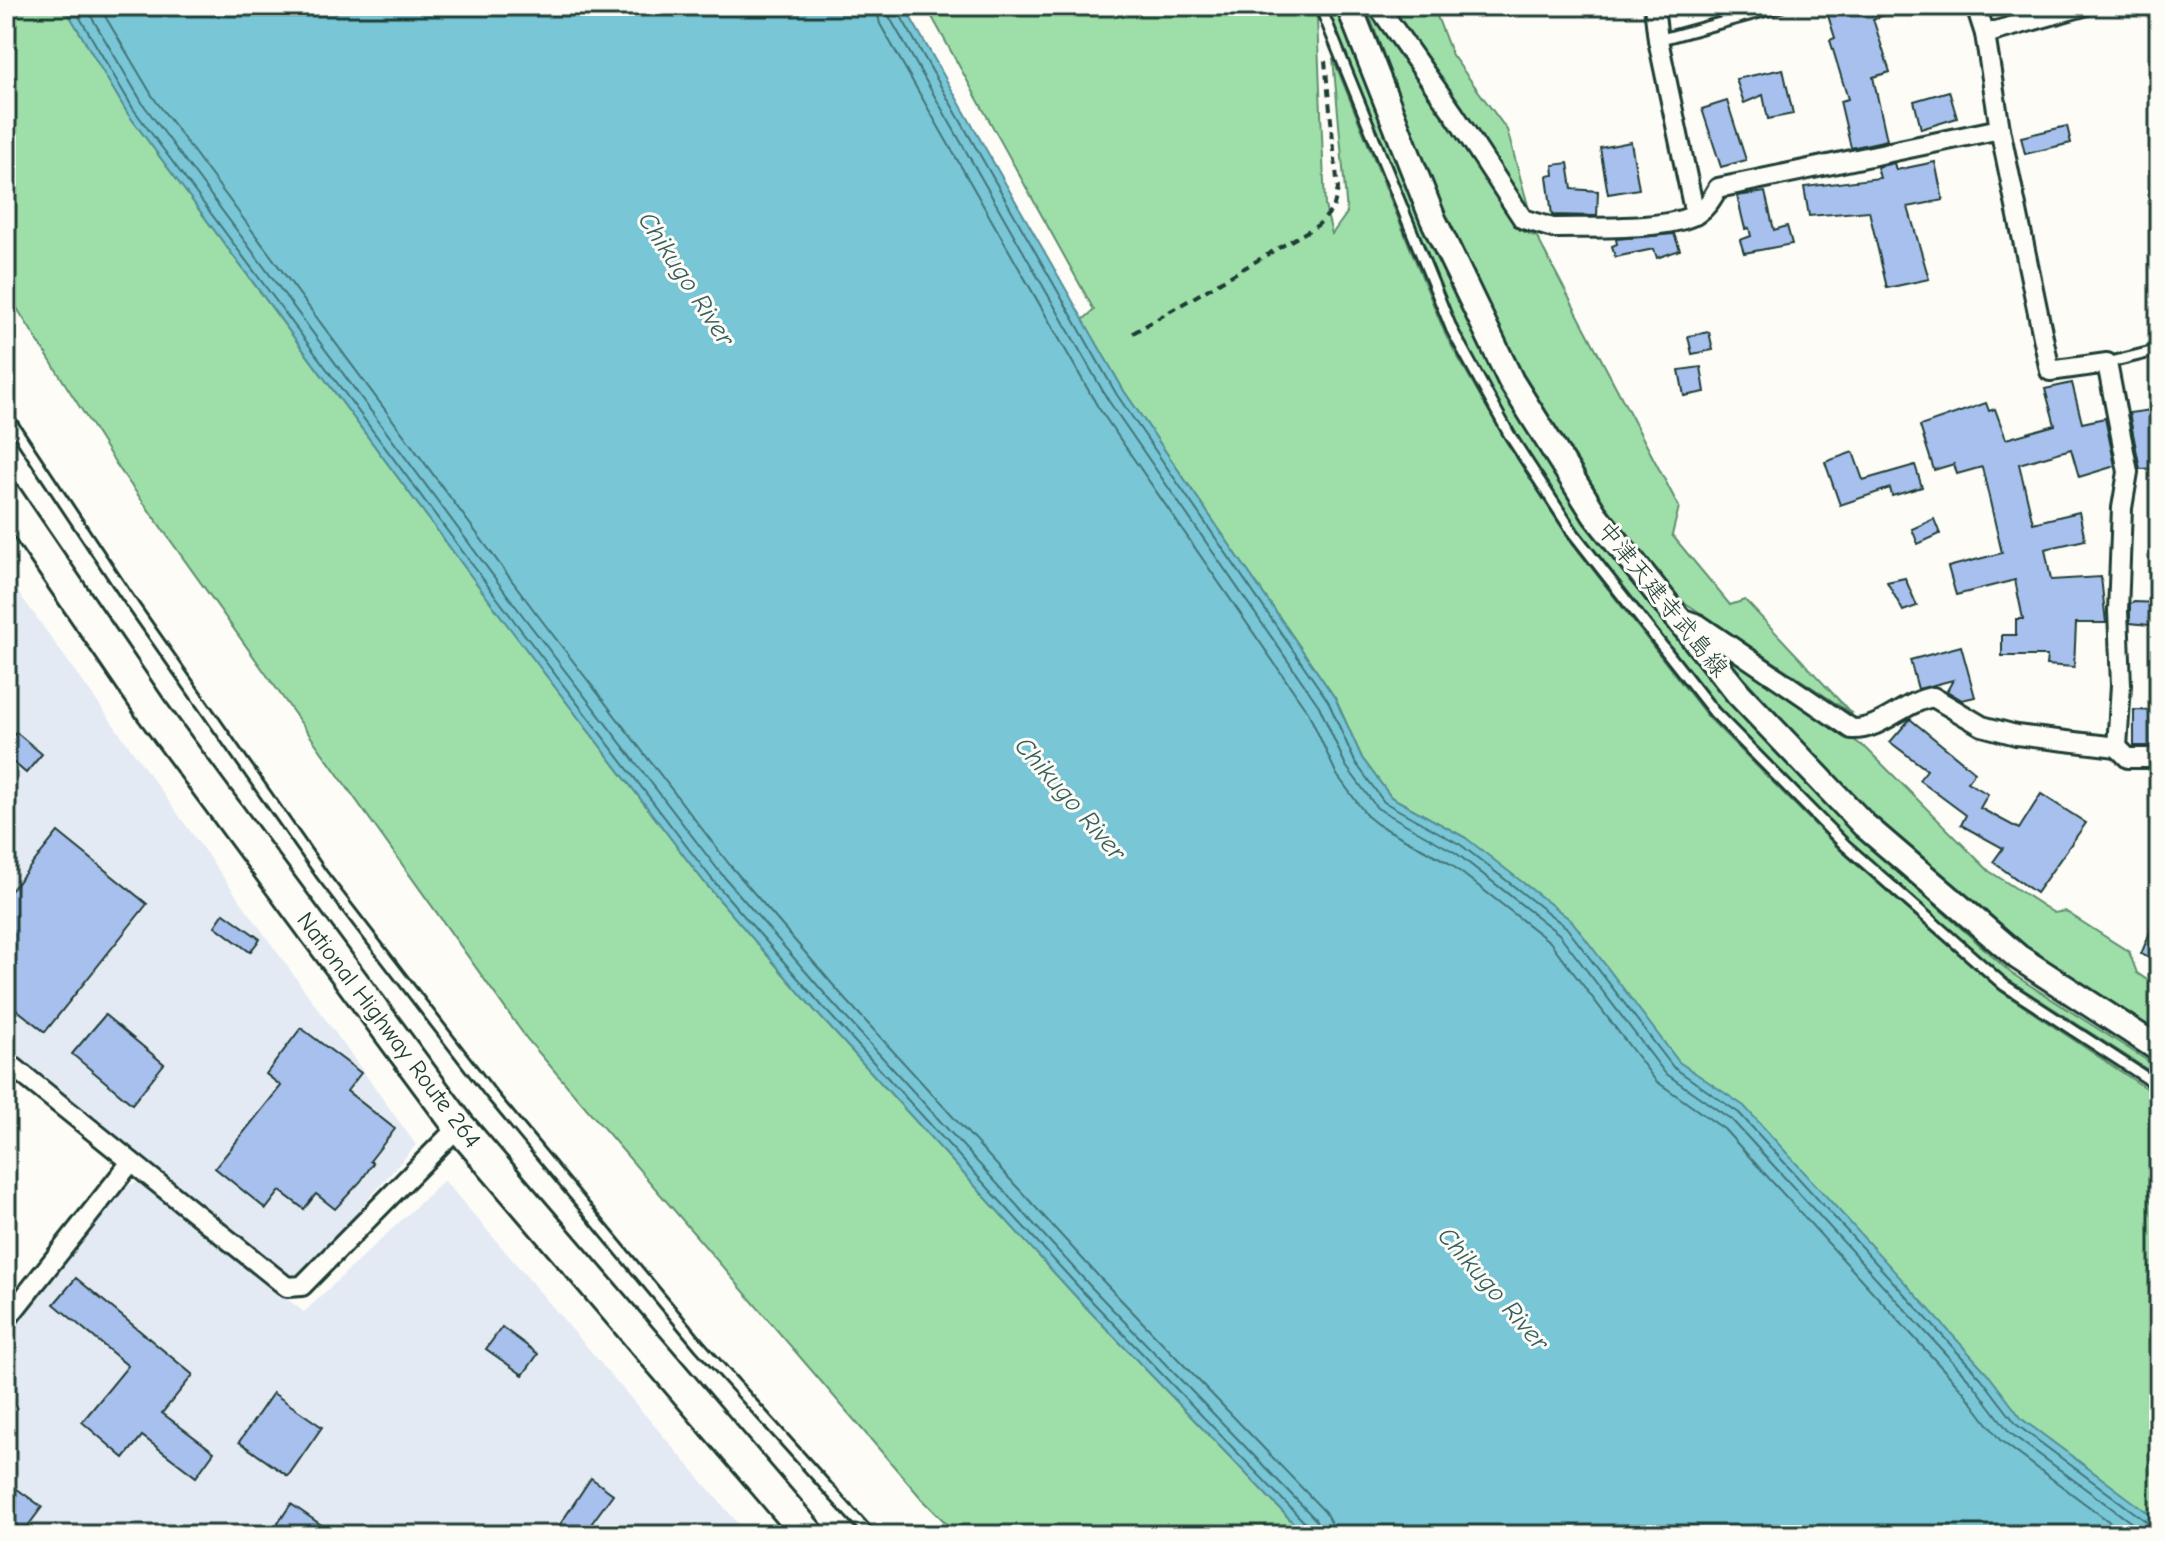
<svg xmlns="http://www.w3.org/2000/svg" width="2165" height="1541" font-family="'Comic Neue','Klee One',sans-serif">
<style>
.built{fill:#e4eaf4}
.green{fill:#9edfa9;stroke:#5e8e6e;stroke-width:2}
.water{fill:#79c6d7;stroke:#558f96;stroke-width:2}
.lines{fill:none;stroke-linecap:round;stroke-linejoin:round}
.shore{stroke:#437475;stroke-width:2}
.building{fill:#a8c0ee;stroke:#1f3d34;stroke-width:2}
.service-casing{stroke:#1f3d34;stroke-width:15}
.minor-casing{stroke:#1f3d34;stroke-width:24}
.secondary-casing{stroke:#1f3d34;stroke-width:30}
.trunk-casing{stroke:#1f3d34;stroke-width:36}
.path{stroke:#1f3d34;stroke-width:4;stroke-dasharray:8 6;stroke-linecap:butt}
.service{stroke:#fdfcf7;stroke-width:9}
.minor{stroke:#fdfcf7;stroke-width:18}
.secondary{stroke:#fdfcf7;stroke-width:24}
.trunk{stroke:#fdfcf7;stroke-width:30}
.labels{text-anchor:middle;dominant-baseline:central;stroke-width:6;stroke-linejoin:round;paint-order:stroke}
.street-label{font-size:24px;fill:#1f3d34;stroke:#fdfcf7}
.water-label{font-size:26px;font-style:italic;fill:#365f5d;stroke:#fdfcf7}
</style>
<rect width="100%" height="100%" fill="#fdfcf7"/>
<filter id="ink" filterUnits="userSpaceOnUse"><feTurbulence type="fractalNoise" baseFrequency=".0125" numOctaves="2"/><feDisplacementMap in="SourceGraphic" scale="16" xChannelSelector="R" yChannelSelector="G"/><feConvolveMatrix kernelMatrix="1 2 1 2 8 2 1 2 1" color-interpolation-filters="sRGB"/></filter>
<g filter="url(#ink)">
<g class="built">
<path d="M6 575 416 1145 300 1277 290 1276 6 1045Z"/>
<path d="M444 1180 748 1535H6V1339L126 1186 137 1182 304 1312Z"/>
</g>
<g class="green">
<path d="M6 6H64L128 114 509 627 705 883 817 1013 1079 1300 1305 1535H958L922 1499 527 1039 118 467 6 291Z"/>
<path d="M926 6H1312L1317 19 1325 206 1332 234 1347 213 1333 58 1446 336 1503 436 1569 539 1708 717 1840 850 2002 992 2159 1097V1534L2002 1435 1630 1060 1466 838 1391 797 1362 758 1335 698 1124 391 1083 320 1094 310Z"/>
<path d="M1324 6H1335L1413 205 1490 367 1585 520 1663 623 1737 710 1859 837 2011 973 2159 1068V1077L2006 978 1850 842 1718 707 1577 528 1512 428 1455 324Z"/>
<path d="M1366 6H1371L1520 230 1537 237 1679 507 1672 535 1730 605 1745 600 1852 714 1675 596 1595 493 1515 361 1438 203Z"/>
<path d="M1387 6H1433L1452 55 1507 130 1529 209Z"/>
<path d="M1708 639 1867 749 1989 871 2054 913 2065 911 2129 952 2137 973 2159 988V1035L2017 941 1872 816Z"/>
</g>
<path class="water" d="M64 6H904L1124 391 1335 698 1362 758 1391 797 1466 838 1572 921 1679 1062 1744 1106 1987 1373 2022 1419 2159 1521V1535H1305L1079 1300 817 1013 705 883 509 627 128 114Z"/>
<g class="lines">
<g class="shore">
<path d="M73 6 134 110 515 622 711 878 823 1007 1085 1294 1308 1526 1310 1535"/>
<path d="M85 6 143 104 523 616 719 871 831 1001 1092 1288 1316 1520 1320 1535"/>
<path d="M99 6 153 97 533 609 729 864 840 993 1101 1279 1325 1512 1331 1523 1332 1535"/>
<path d="M876 6 880 24 1098 407 1308 712 1337 775 1367 816 1377 824 1449 863 1550 942 1656 1081 1724 1129 1964 1392 2000 1440 2127 1535"/>
<path d="M888 6 890 18 1108 400 1319 706 1346 766 1377 808 1456 853 1559 934 1665 1073 1732 1120 1974 1385 2010 1433 2148 1535"/>
<path d="M898 6 899 13 1117 395 1328 701 1355 762 1384 802 1461 845 1566 927 1673 1067 1739 1113 1981 1378 2017 1425 2151 1525 2159 1527"/>
</g>
</g>
<g class="building">
<path d="M1834 6H1901L1902 9 1873 19 1890 72 1873 77 1887 140 1851 148 1840 101 1848 99 1830 40 1835 38 1826 9Z"/>
<path d="M1783 69 1793 114 1768 119 1763 95 1744 103 1736 79Z"/>
<path d="M1949 91 1957 118 1921 129 1914 101Z"/>
<path d="M1727 101 1746 160 1721 167 1702 109Z"/>
<path d="M2067 126 2071 143 2025 154 2021 137Z"/>
<path d="M1631 142 1639 189 1608 194 1600 148Z"/>
<path d="M1935 162 1943 200 1908 207 1929 279 1887 288 1869 211 1809 216 1804 187 1880 178 1877 167 1894 163 1896 170Z"/>
<path d="M1568 163 1572 189 1598 191 1597 216 1552 215 1547 176 1554 175 1553 165Z"/>
<path d="M1765 192 1774 230 1787 226 1792 244 1744 253 1740 240 1751 236 1749 228 1745 229 1737 196Z"/>
<path d="M1674 234 1680 250 1657 258 1654 249 1615 257 1612 246 1617 244 1616 239Z"/>
<path d="M1709 332 1713 350 1692 354 1688 336Z"/>
<path d="M1701 367 1705 392 1684 396 1679 370Z"/>
<path d="M2072 383 2082 423 2105 418 2115 466 2079 477 2071 449 2019 464 2033 523 2079 512 2085 540 2045 549 2051 580 2101 577 2106 623H2076L2074 667 2046 665 2047 656H2002V635H2016V619H2023L2015 580 1956 595 1948 567 2002 553 1982 467 1957 474 1954 464 1934 470 1920 426 1986 403 1989 411 1995 409 2006 439 2055 425 2045 389Z"/>
<path d="M2159 409V468L2140 469 2129 413Z"/>
<path d="M1853 452 1863 480 1915 465 1922 487 1892 496 1890 488 1840 505 1825 462Z"/>
<path d="M1934 519 1940 534 1918 544 1912 529Z"/>
<path d="M1905 578 1917 606 1903 611 1887 582Z"/>
<path d="M2134 602 2159 603V626L2130 623V604Z"/>
<path d="M1961 646 1975 697 1962 700 1947 691 1953 680 1918 689 1910 660Z"/>
<path d="M2134 710 2159 711V746H2134Z"/>
<path d="M1910 719 1975 772 1967 782 1988 794 1980 808 2019 829 2041 794 2086 823 2036 893 1993 862 2003 848 1961 825 1966 815 1919 780 1927 770 1890 742Z"/>
<path d="M16 732 42 754 26 773 6 756V744Z"/>
<path d="M58 832 147 904 45 1032 6 1001V897Z"/>
<path d="M2159 911V963L2141 954Z"/>
<path d="M224 913 260 939 250 952 215 926Z"/>
<path d="M105 1015 164 1064 132 1104 72 1054Z"/>
<path d="M301 1028 361 1073 347 1091 395 1129 370 1161 373 1163 361 1181 335 1209 316 1194 304 1209 280 1191 266 1209 215 1168 281 1086 266 1074Z"/>
<path d="M76 1278 193 1375 162 1413 214 1452 196 1477 142 1436 124 1458 82 1422 128 1366 54 1304Z"/>
<path d="M502 1327 538 1354 523 1375 486 1349Z"/>
<path d="M273 1393 322 1427 288 1476 239 1442Z"/>
<path d="M591 1478 613 1494 583 1535H553Z"/>
<path d="M6 1481 42 1507 24 1531 6 1518Z"/>
<path d="M291 1504 336 1535H270Z"/>
</g>
<g class="lines">
<defs>
<g id="service">
<path d="M1320 6 1452 330 1509 434 1574 534 1714 712 1846 846 2004 985 2159 1086"/>
<path d="M1658 40 1782 6"/>
<path d="M2107 363 2159 350"/>
<path d="M6 415 125 594 322 875 490 1093 700 1346 870 1535"/>
</g>
<g id="minor">
<path d="M1378 6 1454 114 1523 219 1553 228C1589 227 1670 231 1698 213 1708 206 1712 198 1718 188L2000 129"/>
<path d="M1654 6 1658 40 1695 215"/>
<path d="M1976 6 1985 34 2000 129 2050 371 2107 363 2128 472 2122 508 2118 611 2121 685 2117 747"/>
<path d="M1985 34 2084 6"/>
<path d="M1675 616 1698 624 1852 729C1882 730 1903 702 1933 697L1982 726 2016 735 2117 747 2128 758H2159"/>
<path d="M6 1061 287 1287 302 1286 459 1126"/>
<path d="M6 1320 131 1162"/>
</g>
<path id="secondary" d="M1349 6 1433 219 1511 381 1595 515 1738 693 1864 825 2018 957 2159 1049"/>
<path id="trunk" d="M6 497 152 711 459 1126 809 1535"/>
</defs>
<use href="#service" class="service-casing"/>
<use href="#minor" class="minor-casing"/>
<use href="#secondary" class="secondary-casing"/>
<use href="#trunk" class="trunk-casing"/>
<path class="path" d="M1133 333 1318 225 1333 209 1338 189 1325 61"/>
<use href="#service" class="service"/>
<use href="#minor" class="minor"/>
<use href="#secondary" class="secondary"/>
<use href="#trunk" class="trunk"/>
</g>
</g>
<g class="labels">
<g class="street-label">
<text transform="translate(1663 599) rotate(51)">中津天建寺武島線</text>
<text transform="translate(389 1030) rotate(53)">National Highway Route 264</text>
</g>
<g class="water-label">
<text transform="translate(686 279) rotate(57)">Chikugo River</text>
<text transform="translate(1070 799) rotate(49)">Chikugo River</text>
<text transform="translate(1493 1289) rotate(49)">Chikugo River</text>
</g>
</g>
<rect width="2165" height="1541" fill="none" stroke="#fdfcf7" stroke-width="32"/>
<rect x="16" y="16" width="2133" height="1509" fill="none" stroke="#1f3d34" stroke-width="3" filter="url(#ink)"/>
</svg>
